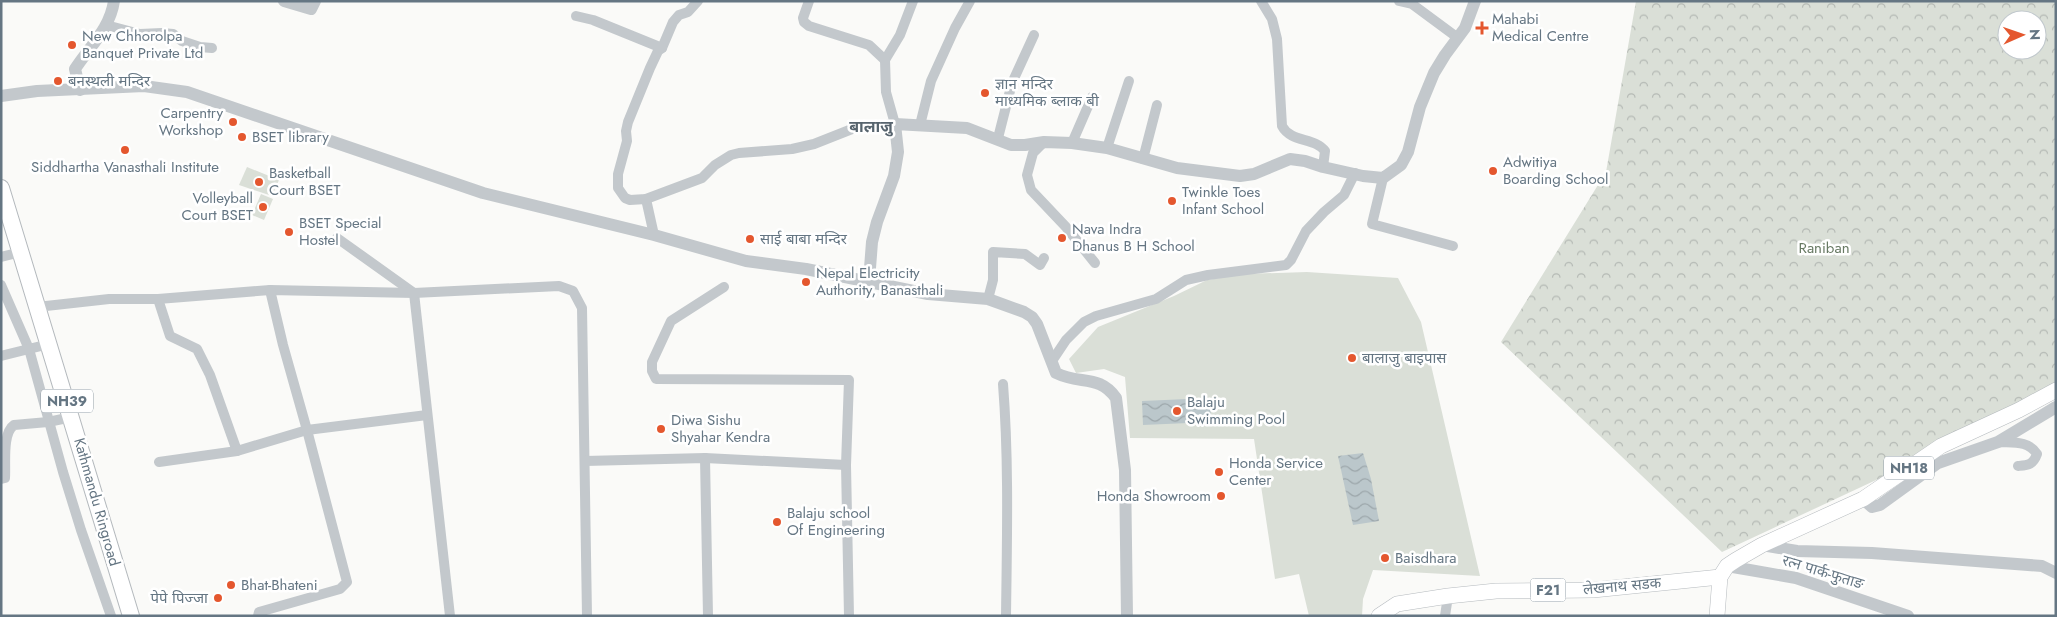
<svg xmlns="http://www.w3.org/2000/svg" width="2057" height="617" font-family="Jost,'Noto Sans Devanagari',sans-serif">
<style>
.forest{fill:url(#forest-crowns);fill-rule:evenodd}
.park{fill:#dadfd7}
.water{fill:url(#water-waves)}
.lines{fill:none;stroke-linecap:round;stroke-linejoin:round}
.primary-casing{stroke:#b5babe;stroke-width:16}
.trunk-casing{stroke:#b4b9bd;stroke-width:18}
.minor{stroke:#c3c8cc;stroke-width:10}
.tertiary{stroke:#c3c8cc;stroke-width:12}
.primary{stroke:#fff;stroke-width:15}
.trunk{stroke:#fff;stroke-width:16}
.poi-dot{fill:#e4572e;stroke:#fff;stroke-width:2}
.labels{text-anchor:middle;dominant-baseline:central;stroke-width:5;stroke-linejoin:round;paint-order:stroke}
.shield{fill:#fff;stroke:#939fa8;stroke-width:1}
.shield-label{font-size:14px;font-weight:bold;fill:#657683}
.poi-label{font-size:15px;fill:#657683;stroke:#fff;text-anchor:start}
.park-label{font-size:15px;fill:#687a64;stroke:#fff}
.street-label{font-size:15px;fill:#657683;stroke:#fff}
.neighbourhood-label{font-size:16px;font-weight:bold;fill:#57646e;stroke:#fff}
</style>
<defs>
<pattern id="forest-crowns" width="20" height="18" patternUnits="userSpaceOnUse" patternTransform="scale(1.25)"><rect width="20" height="18" fill="#dadfd7"/><path d="M2 6a3 3 0 1 1 6 0M12 15a3 3 0 1 1 6 0" fill="none" stroke="#b4b9b4"/></pattern>
<pattern id="water-waves" width="16" height="10" patternUnits="userSpaceOnUse" patternTransform="scale(1.25)"><rect width="16" height="10" fill="#bbc7cb"/><path d="M0 5q4-4 8 0t8 0" fill="none" stroke="#9ca6aa"/></pattern>
</defs>
<rect width="100%" height="100%" fill="#fafaf8"/>
<path class="forest" d="M1636 1H2056V396L1722 552 1501 342 1606 172ZM2007 20H2037V50H2007Z"/>
<g class="park">
<path d="M247 167 279 180 272 196 239 185Z"/>
<path d="M261 194 273 199 264 220 252 215Z"/>
<path d="M1307 272 1398 278 1421 322 1480 576 1373 570 1363 599 1362 616H1309L1299 574 1275 579 1254 439 1130 438 1125 377 1104 369 1076 373 1069 359 1098 327 1174 296 1207 280 1243 274Z"/>
</g>
<g class="water">
<path d="M1210 398 1211 422 1143 425 1142 401Z"/>
<path d="M1363 453 1371 479 1379 521 1353 525 1338 456Z"/>
</g>
<g class="lines">
<defs>
<g id="primary">
<path d="M1379 616 1397 604 1448 596 1496 591 1593 590 1720 577"/>
<path d="M1717 616 1720 577 1727 566 1736 560 1762 545 1863 499 1941 446 2019 410 2056 390"/>
</g>
<path id="trunk" d="M1 188 131 616"/>
</defs>
<use href="#primary" class="primary-casing"/>
<use href="#trunk" class="trunk-casing"/>
<g class="minor">
<path d="M698 1 688 12 679 15 673 22 662 48 658 51 650 68 628 122 626 131 627 141 618 174V188L625 198 630 200 646 199 702 178 715 165 731 155 739 153 792 149 814 144 852 129 895 124 886 92 885 60 900 35 913 1"/>
<path d="M809 1 803 18 804 22 809 26 869 45 885 60"/>
<path d="M1261 1 1272 19 1277 39 1282 126C1291 143 1315 137 1325 151L1323 167"/>
<path d="M1399 1 1412 4 1458 38"/>
<path d="M576 16 593 20 662 48"/>
<path d="M106 25 140 34 162 33 173 34 182 41 200 47 212 48"/>
<path d="M920 125 931 81 955 28 970 1"/>
<path d="M998 138 1012 83 1034 35"/>
<path d="M1044 142 1033 153 1027 175 1031 190 1066 227 1095 263"/>
<path d="M1072 143 1092 97"/>
<path d="M1107 148 1129 81"/>
<path d="M1143 159 1157 105"/>
<path d="M1383 178 1372 224 1453 246"/>
<path d="M646 199 654 235"/>
<path d="M337 238 414 293 450 616"/>
<path d="M1 257 21 252"/>
<path d="M1 285 29 349 63 472 81 530 111 616"/>
<path d="M724 287 671 321 652 362V371L656 379 849 380 846 465 849 616"/>
<path d="M158 299 170 336 197 349 210 375 237 451"/>
<path d="M988 299 993 280V252L1025 254 1040 265 1044 258"/>
<path d="M37 307 109 299H158L270 290 414 293 559 286 573 291 582 308 587 616"/>
<path d="M1 356 49 344"/>
<path d="M1052 361 1066 340 1084 322 1096 316 1156 299 1186 280 1208 275 1286 265 1291 260 1306 231 1324 212 1344 195 1355 173"/>
<path d="M1003 384C1009 461 1007 538 1006 616"/>
<path d="M1998 442C2013 443 2028 440 2037 454 2033 465 2028 465 2018 466"/>
<path d="M705 458 708 616"/>
<path d="M585 461 705 458 846 465"/>
<path d="M159 462 237 451 307 430 427 415"/>
<path d="M1 479 5 478C6 464 2 433 14 425L48 422 72 417"/>
<path d="M258 616 259 612 340 589 347 582 307 430 283 345 270 290"/>
<path d="M1445 616 1448 596"/>
</g>
<g class="tertiary">
<path d="M284 1 311 9 315 1"/>
<path d="M80 90 75 69C89 47 110 29 114 1"/>
<path d="M1 96 37 91 144 86 187 92 483 193 654 235 746 261 806 269 928 294 988 299 1024 312 1032 317 1037 324 1056 373C1080 385 1099 374 1116 398L1125 470 1127 616"/>
<path d="M863 281 870 268 872 242 877 222 894 176 898 152 895 124 967 128 1011 145H1025L1044 142 1072 143 1107 148 1177 168 1240 176 1254 174 1290 159 1305 161 1323 167 1363 176 1383 178 1401 165 1408 152 1420 107 1434 73 1445 55 1465 28 1475 1"/>
<path d="M1863 499 1872 507 1880 505 1938 463 1998 442 2056 407"/>
<path d="M1762 545 1797 551 1872 553 2042 566 2056 573"/>
<path d="M1727 566 1796 578 1908 616"/>
</g>
<use href="#primary" class="primary"/>
<use href="#trunk" class="trunk"/>
</g>
<g class="poi-dot">
<path d="M1479.5 20.5h5v5h5v5h-5v5h-5v-5h-5v-5h5z"/>
<circle cx="72" cy="45" r="5"/>
<circle cx="58" cy="81" r="5"/>
<circle cx="985" cy="93" r="5"/>
<circle cx="233" cy="122" r="5"/>
<circle cx="242" cy="137" r="5"/>
<circle cx="125" cy="150" r="5"/>
<circle cx="1493" cy="171" r="5"/>
<circle cx="259" cy="182" r="5"/>
<circle cx="1172" cy="201" r="5"/>
<circle cx="263" cy="207" r="5"/>
<circle cx="289" cy="232" r="5"/>
<circle cx="1062" cy="238" r="5"/>
<circle cx="750" cy="239" r="5"/>
<circle cx="806" cy="282" r="5"/>
<circle cx="1352" cy="358" r="5"/>
<circle cx="1177" cy="411" r="5"/>
<circle cx="661" cy="429" r="5"/>
<circle cx="1219" cy="472" r="5"/>
<circle cx="1221" cy="496" r="5"/>
<circle cx="777" cy="522" r="5"/>
<circle cx="1385" cy="558" r="5"/>
<circle cx="231" cy="585" r="5"/>
<circle cx="218" cy="598" r="5"/>
</g>
<g class="labels">
<g class="shield">
<rect x="41" y="389.5" width="52" height="23" rx="4"/>
<rect x="1884" y="456.5" width="50" height="23" rx="4"/>
<rect x="1530.5" y="578.5" width="35" height="23" rx="4"/>
</g>
<g class="shield-label">
<text x="67" y="401">NH39</text>
<text x="1909" y="468">NH18</text>
<text x="1548" y="590">F21</text>
</g>
<g class="poi-label">
<text x="1492" y="19">Mahabi<tspan x="1492" dy="17">Medical Centre</tspan></text>
<text x="82" y="36">New Chhorolpa<tspan x="82" dy="17">Banquet Private Ltd</tspan></text>
<text x="68" y="81">बनस्थली मन्दिर</text>
<text x="995" y="84">ज्ञान मन्दिर<tspan x="995" dy="17">माध्यमिक ब्लाक बी</tspan></text>
<text x="223" y="113" text-anchor="end">Carpentry<tspan x="223" dy="17">Workshop</tspan></text>
<text x="252" y="137">BSET library</text>
<text x="1503" y="162">Adwitiya<tspan x="1503" dy="17">Boarding School</tspan></text>
<text x="125" y="167" text-anchor="middle">Siddhartha Vanasthali Institute</text>
<text x="269" y="173">Basketball<tspan x="269" dy="17">Court BSET</tspan></text>
<text x="1182" y="192">Twinkle Toes<tspan x="1182" dy="17">Infant School</tspan></text>
<text x="253" y="198" text-anchor="end">Volleyball<tspan x="253" dy="17">Court BSET</tspan></text>
<text x="299" y="223">BSET Special<tspan x="299" dy="17">Hostel</tspan></text>
<text x="1072" y="229">Nava Indra<tspan x="1072" dy="17">Dhanus B H School</tspan></text>
<text x="760" y="239">साई बाबा मन्दिर</text>
<text x="816" y="273">Nepal Electricity<tspan x="816" dy="17">Authority, Banasthali</tspan></text>
<text x="1362" y="358">बालाजु बाइपास</text>
<text x="1187" y="402">Balaju<tspan x="1187" dy="17">Swimming Pool</tspan></text>
<text x="671" y="420">Diwa Sishu<tspan x="671" dy="17">Shyahar Kendra</tspan></text>
<text x="1229" y="463">Honda Service<tspan x="1229" dy="17">Center</tspan></text>
<text x="1211" y="496" text-anchor="end">Honda Showroom</text>
<text x="787" y="513">Balaju school<tspan x="787" dy="17">Of Engineering</tspan></text>
<text x="1395" y="558">Baisdhara</text>
<text x="241" y="585">Bhat-Bhateni</text>
<text x="208" y="598" text-anchor="end">पेपे पिज्जा</text>
</g>
<g class="park-label">
<text x="1824" y="248">Raniban</text>
</g>
<g class="street-label">
<text transform="translate(97 502) rotate(74)">Kathmandu Ringroad</text>
<text transform="translate(1823 572) rotate(17)">रत्न पार्क-फुताङ</text>
<text transform="translate(1622 586) rotate(-5)">लेखनाथ सडक</text>
</g>
<g class="neighbourhood-label">
<text x="871" y="126">बालाजु</text>
</g>
</g>
<rect width="2057" height="617" fill="none" stroke="#657683" stroke-width="5"/>
<g transform="translate(2022 35) rotate(88)"><circle r="24" fill="#ffffff" stroke="#c1c8cd"/>
<path d="M0-4L9 19L0 12L-9 19Z" fill="#e4572e"/>
<text y="-8" font-size="14" font-weight="bold" text-anchor="middle" fill="#657683">N</text>
</g>
</svg>
